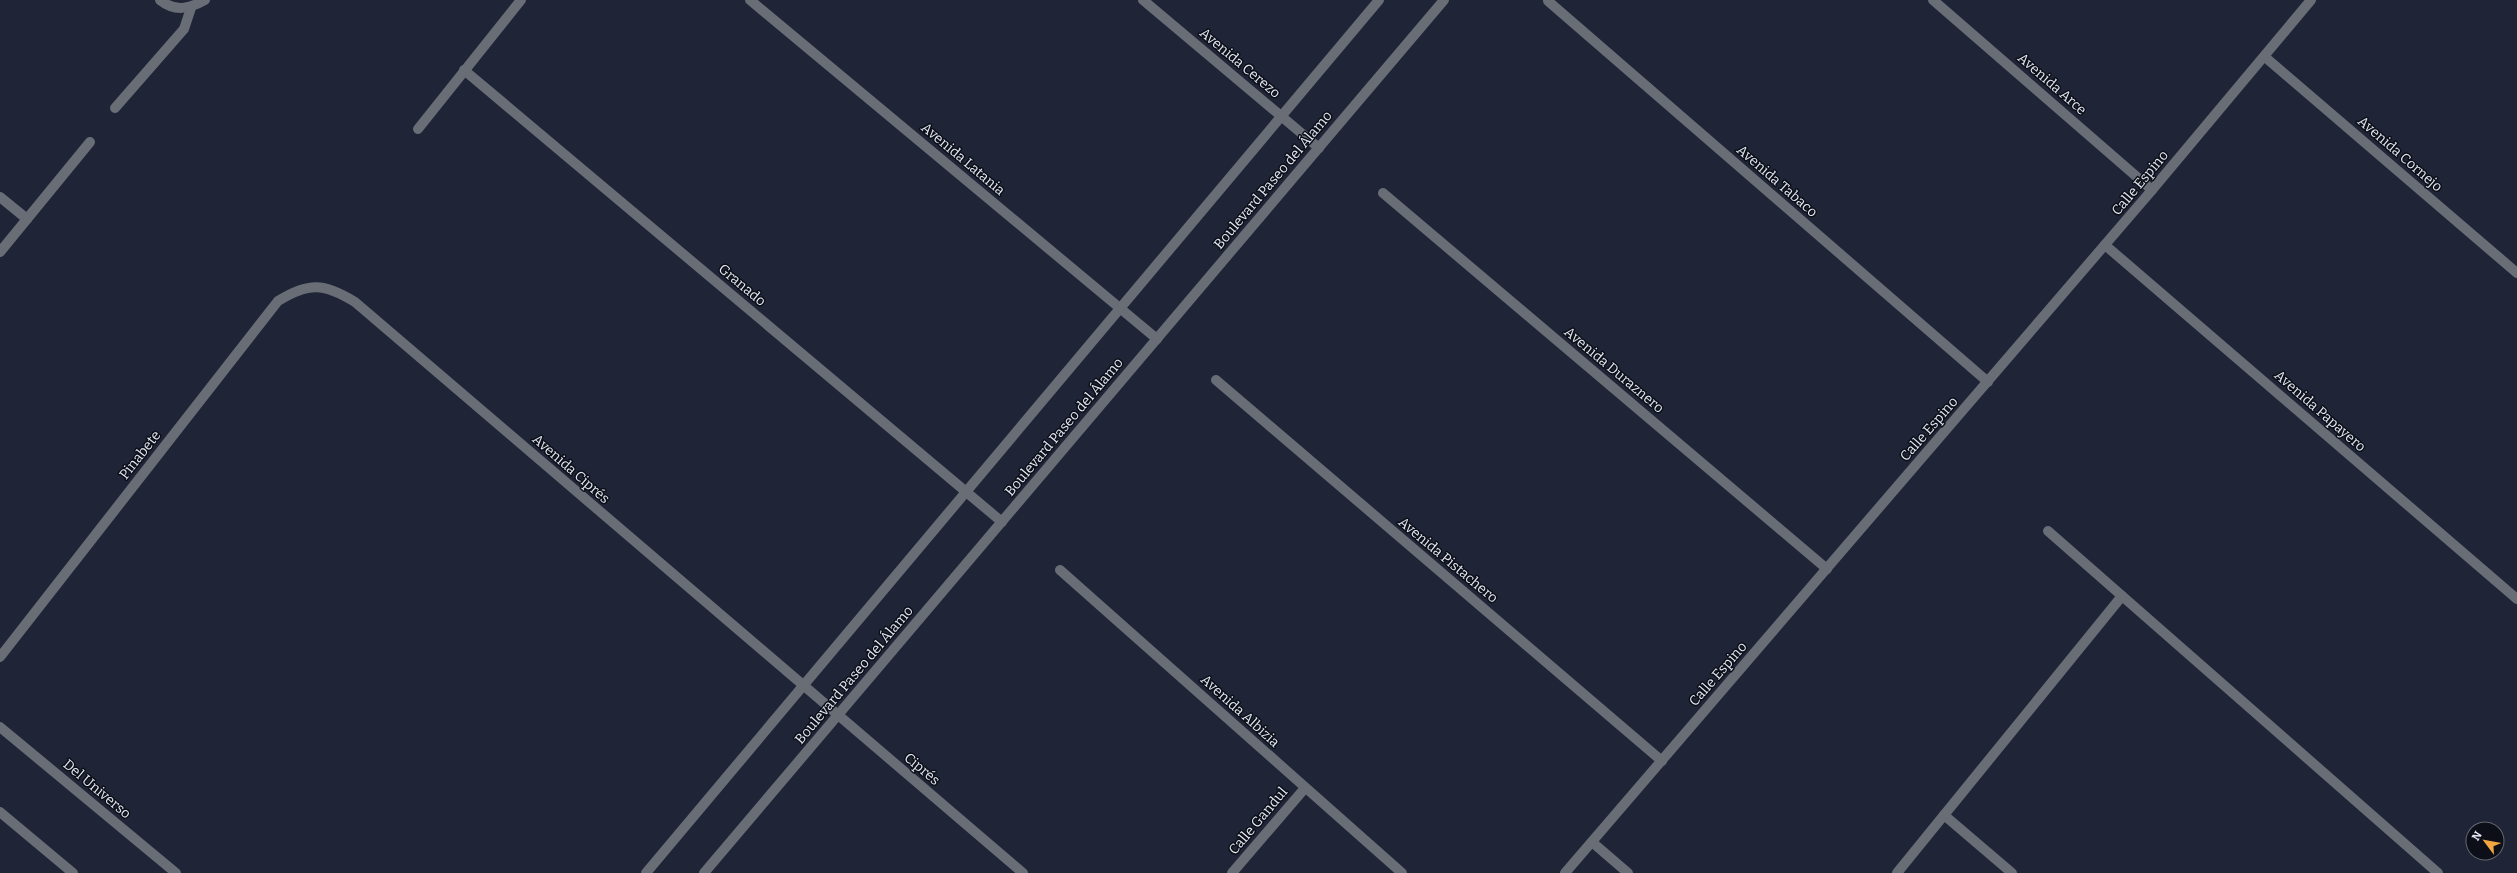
<svg xmlns="http://www.w3.org/2000/svg" width="2517" height="873" font-family="Bitter,serif">
<style>
.lines{fill:none;stroke-linecap:round;stroke-linejoin:round}
.minor{stroke:#696d76;stroke-width:10}
.labels{text-anchor:middle;dominant-baseline:central;stroke-width:3;stroke-linejoin:round;paint-order:stroke}
.street-label{font-size:14px;fill:#e4e9f5;stroke:#0c0f17}
</style>
<rect width="100%" height="100%" fill="#1f2537"/>
<g class="lines">
<g class="minor">
<path d="M160 0C175 12 189 9 205 0"/>
<path d="M750 0 1157 339"/>
<path d="M1143 0 1319 148"/>
<path d="M1933 0 2152 190"/>
<path d="M1548 1 1988 382"/>
<path d="M2265 57 2517 273"/>
<path d="M464 70 1002 522"/>
<path d="M115 108 184 29 191 8"/>
<path d="M418 129 521 0"/>
<path d="M1383 193 1827 569"/>
<path d="M0 197 27 219"/>
<path d="M2105 245 2517 599"/>
<path d="M0 252 90 142"/>
<path d="M1216 380 1662 761"/>
<path d="M2048 531 2438 873"/>
<path d="M1060 570 1402 873"/>
<path d="M0 657 278 301C309 282 324 283 355 302L1023 873"/>
<path d="M0 727 176 873"/>
<path d="M0 812 73 873"/>
<path d="M1944 815 2012 873"/>
<path d="M1592 842 1628 873"/>
<path d="M646 873 1379 0"/>
<path d="M704 873 1444 0"/>
<path d="M1232 873 1305 788"/>
<path d="M1565 873 2152 190 2311 0"/>
<path d="M1897 873 2122 596"/>
</g>
</g>
<g class="labels">
<g class="street-label">
<text transform="translate(1240 63) rotate(40)">Avenida Cerezo</text>
<text transform="translate(2052 84) rotate(41)">Avenida Arce</text>
<text transform="translate(2400 154) rotate(41)">Avenida Cornejo</text>
<text transform="translate(963 159) rotate(40)">Avenida Latania</text>
<text transform="translate(1273 180) rotate(-50)">Boulevard Paseo del Álamo</text>
<text transform="translate(1777 181) rotate(41)">Avenida Tabaco</text>
<text transform="translate(2140 183) rotate(-50)">Calle Espino</text>
<text transform="translate(742 285) rotate(40)">Granado</text>
<text transform="translate(1614 370) rotate(40)">Avenida Duraznero</text>
<text transform="translate(2320 411) rotate(41)">Avenida Papayero</text>
<text transform="translate(1064 427) rotate(-50)">Boulevard Paseo del Álamo</text>
<text transform="translate(1929 429) rotate(-49)">Calle Espino</text>
<text transform="translate(140 455) rotate(-52)">Pinabete</text>
<text transform="translate(571 469) rotate(41)">Avenida Ciprés</text>
<text transform="translate(1448 560) rotate(40)">Avenida Pistachero</text>
<text transform="translate(1718 674) rotate(-49)">Calle Espino</text>
<text transform="translate(854 675) rotate(-50)">Boulevard Paseo del Álamo</text>
<text transform="translate(1240 711) rotate(42)">Avenida Albizia</text>
<text transform="translate(922 769) rotate(40)">Ciprés</text>
<text transform="translate(97 789) rotate(40)">Del Universo</text>
<text transform="translate(1258 821) rotate(-50)">Calle Gandul</text>
</g>
</g>
<g transform="translate(2485 841) rotate(302)"><circle r="19" fill="#0c0f17" stroke="#626670"/>
<path d="M0-3L7 15L0 10L-7 15Z" fill="#f1a640"/>
<text y="-6" font-size="11" font-weight="bold" text-anchor="middle" fill="#e4e9f5">N</text>
</g>
</svg>
